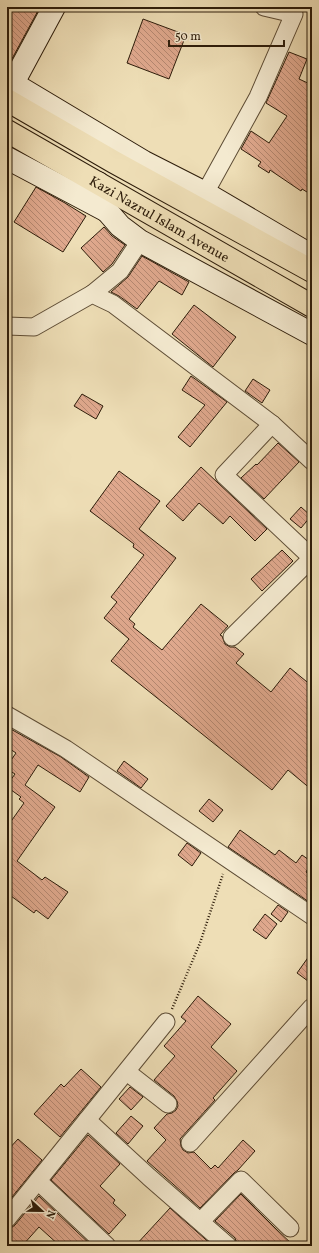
<svg xmlns="http://www.w3.org/2000/svg" width="319" height="1253" viewBox="0 0 319 1253" font-family="Vollkorn,serif">
	<defs>
		<pattern id="building-back-hatch" width="6" height="6" patternUnits="userSpaceOnUse"><rect width="6" height="6" fill="#dfa88d"/><path d="M-1 5l2 2M0 0l6 6M5-1l2 2" fill="none" stroke="#b58871"/></pattern>
	</defs>
	<rect width="100%" height="100%" fill="#eedeb6"/>
	<filter id="stains"><feTurbulence type="fractalNoise" baseFrequency=".005" numOctaves="4"/><feColorMatrix values="0 0 0 0 .2 0 0 0 0 .09 0 0 0 0 .02 0 0 0 .5 -.17"/></filter>
	<radialGradient id="worn" r=".72"><stop offset=".6" stop-color="#630" stop-opacity="0"/><stop offset="1" stop-color="#630" stop-opacity=".3"/></radialGradient>
	<!-- building -->
	<g fill="url(#building-back-hatch)" stroke="#2d1c0a">
		<path d="M7 7H40L7 68Z"/>
		<path d="M143 19 186 35 169 79 127 63Z"/>
		<path d="M289 52 307 59 299 79 312 85V195L302 189 301 191 270 170 269 173 258 166 261 162 241 149 251 131 269 143 287 116 266 103Z"/>
		<path d="M36 187 65 203 86 216 63 252 14 222Z"/>
		<path d="M104 227 112 236 125 245 112 264 103 272 81 248Z"/>
		<path d="M142 256 189 282 182 295 159 281 137 309 119 296 111 292 128 277Z"/>
		<path d="M194 305 236 337 213 367 172 334Z"/>
		<path d="M191 376 227 402 190 447 178 437 205 405 182 390Z"/>
		<path d="M253 379 270 390 262 403 245 391Z"/>
		<path d="M82 394 103 406 96 419 74 406Z"/>
		<path d="M278 443 299 462 264 499 241 478 256 464 257 465Z"/>
		<path d="M201 467 267 529 255 541 230 516 223 524 199 503 183 521 166 506Z"/>
		<path d="M119 471 160 501 139 529 176 558 129 619 135 624 133 627 162 650 201 604 228 626 220 635 222 636 225 644 230 647H235L244 654 236 663 271 692 290 668 312 686V790L288 770 272 790 111 661 129 639 104 618 117 602 111 597 144 555 133 547 134 544 90 511Z"/>
		<path d="M301 507 311 516 301 528 290 519Z"/>
		<path d="M282 550 293 561 262 591 251 579Z"/>
		<path d="M7 727 61 757 89 777 80 792 38 765 25 785 55 807 17 861 42 880 45 877 68 892 48 919 36 910 34 913 7 893V827L24 803 19 799 21 797 7 787V785L15 774 7 769V766L16 753 7 747Z"/>
		<path d="M124 761 148 779 141 788 117 771Z"/>
		<path d="M209 799 223 810 213 822 199 811Z"/>
		<path d="M240 830 275 855 279 850 296 863 302 855 312 862 306 872 312 877V897L309 902 228 847Z"/>
		<path d="M187 843 201 853 192 866 178 855Z"/>
		<path d="M278 905 288 912 281 922 271 914Z"/>
		<path d="M265 914 277 924 266 939 253 930Z"/>
		<path d="M312 952V984L297 973Z"/>
		<path d="M198 996 231 1024 211 1047 237 1071 213 1098 215 1100 180 1139 181 1146 183 1150 188 1153 194 1152 211 1169 215 1165 218 1168 243 1140 255 1151 238 1170 234 1173 200 1208 147 1161 166 1140 154 1128 167 1114 172 1113 176 1110 178 1106 177 1101 174 1096 154 1080 175 1056 164 1046 186 1021 181 1017Z"/>
		<path d="M81 1069 101 1087 60 1137 34 1114 61 1084 64 1087Z"/>
		<path d="M130 1087 143 1097 131 1110 119 1099Z"/>
		<path d="M131 1116 143 1126 128 1144 116 1133Z"/>
		<path d="M88 1135 120 1164 100 1186 115 1200 113 1203 126 1215 109 1234 51 1180Z"/>
		<path d="M18 1139 42 1160 12 1197 7 1193V1151Z"/>
		<path d="M241 1194 275 1228 294 1246H238L235 1238 215 1221Z"/>
		<path d="M39 1196 92 1246H60L39 1227 22 1246H7V1229L11 1228 15 1225Z"/>
		<path d="M170 1208 213 1246H135Z"/>
	</g>
	<g fill="none" stroke-linecap="round" stroke-linejoin="round">
		<!-- street casing -->
		<g stroke="#5d4c35" stroke-width="19">
			<g id="street">
				<path d="M205 193 258 97 294 14 264 7"/>
				<path d="M92 294 120 271 140 241"/>
				<path d="M7 326 34 327 92 294 113 304 272 424 312 461"/>
				<path d="M272 424 224 475 312 558"/>
				<path d="M232 637 312 558"/>
				<path d="M7 715 66 749 312 916"/>
				<path d="M127 1072 168 1104"/>
				<path d="M87 1120 149 1177 228 1246"/>
				<path d="M190 1143 312 1007"/>
				<path d="M38 1181 107 1246"/>
				<path d="M7 1219 166 1022"/>
				<path d="M201 1221 241 1180 290 1228"/>
			</g>
		</g>
		<!-- secondary casing -->
		<g stroke="#2d1c0a" stroke-width="24">
			<g id="secondary">
				<path d="M7 80 144 162 205 193 312 256"/>
				<path d="M13 83 54 7"/>
				<path d="M7 158 107 211"/>
				<path d="M98 183 107 211 120 226 140 241 312 334"/>
			</g>
		</g>
		<!-- primary casing -->
		<g stroke="#2d1c0a" stroke-width="24">
			<g id="primary">
				<path d="M7 100 114 162 312 271"/>
				<path id="s1" d="M7 131 312 306"/>
			</g>
		</g>
		<!-- path -->
		<path stroke="#2d1c0a" stroke-width="2.5" stroke-dasharray="1 2" stroke-linecap="butt" d="M172 1009 200 943 223 874"/>
		<!-- street -->
		<use href="#street" stroke="#f4ead0" stroke-width="17"/>
		<!-- secondary -->
		<use href="#secondary" stroke="#f4ead0" stroke-width="22"/>
		<!-- primary -->
		<use href="#primary" stroke="#eedeb6" stroke-width="22"/>
	</g>
	<g text-anchor="middle" stroke-width="4" stroke-linejoin="round" paint-order="stroke">
		<!-- street labels -->
		<g font-size="14" fill="#2d1c0a" stroke="#f4ead0">
			<text dy="5" stroke="none"><textPath href="#s1" startOffset="176">Kazi Nazrul Islam Avenue</textPath></text>
		</g>
	</g>
	<!-- margin -->
	<rect width="319" height="1253" fill="none" stroke="#eedeb6" stroke-width="24"/>
	<rect x="8" y="8" width="303" height="1237" fill="none" stroke="#2d1c0a" stroke-width="2"/>
	<rect x="12" y="12" width="295" height="1229" fill="none" stroke="#2d1c0a"/>
	<!-- north arrow -->
	<g transform="translate(42 1211) rotate(112)" stroke="#f4ead0" stroke-width="3" paint-order="stroke">
	<path d="M0-3L7 15L0 10L-7 15Z" fill="#2d1c0a"/>
	<text y="-6" font-size="11" font-weight="bold" text-anchor="middle" fill="#2d1c0a">N</text>
	</g>
	<!-- scale -->
	<path d="M169 40v6h115v-6" fill="none" stroke="#2d1c0a" stroke-width="2"/>
	<text x="175" y="40" font-size="12" fill="#2d1c0a" stroke="#f4ead0" stroke-width="3" paint-order="stroke">50 m</text>
	<rect width="100%" height="100%" filter="url(#stains)"/>
	<rect width="100%" height="100%" fill="url(#worn)"/>
</svg>
